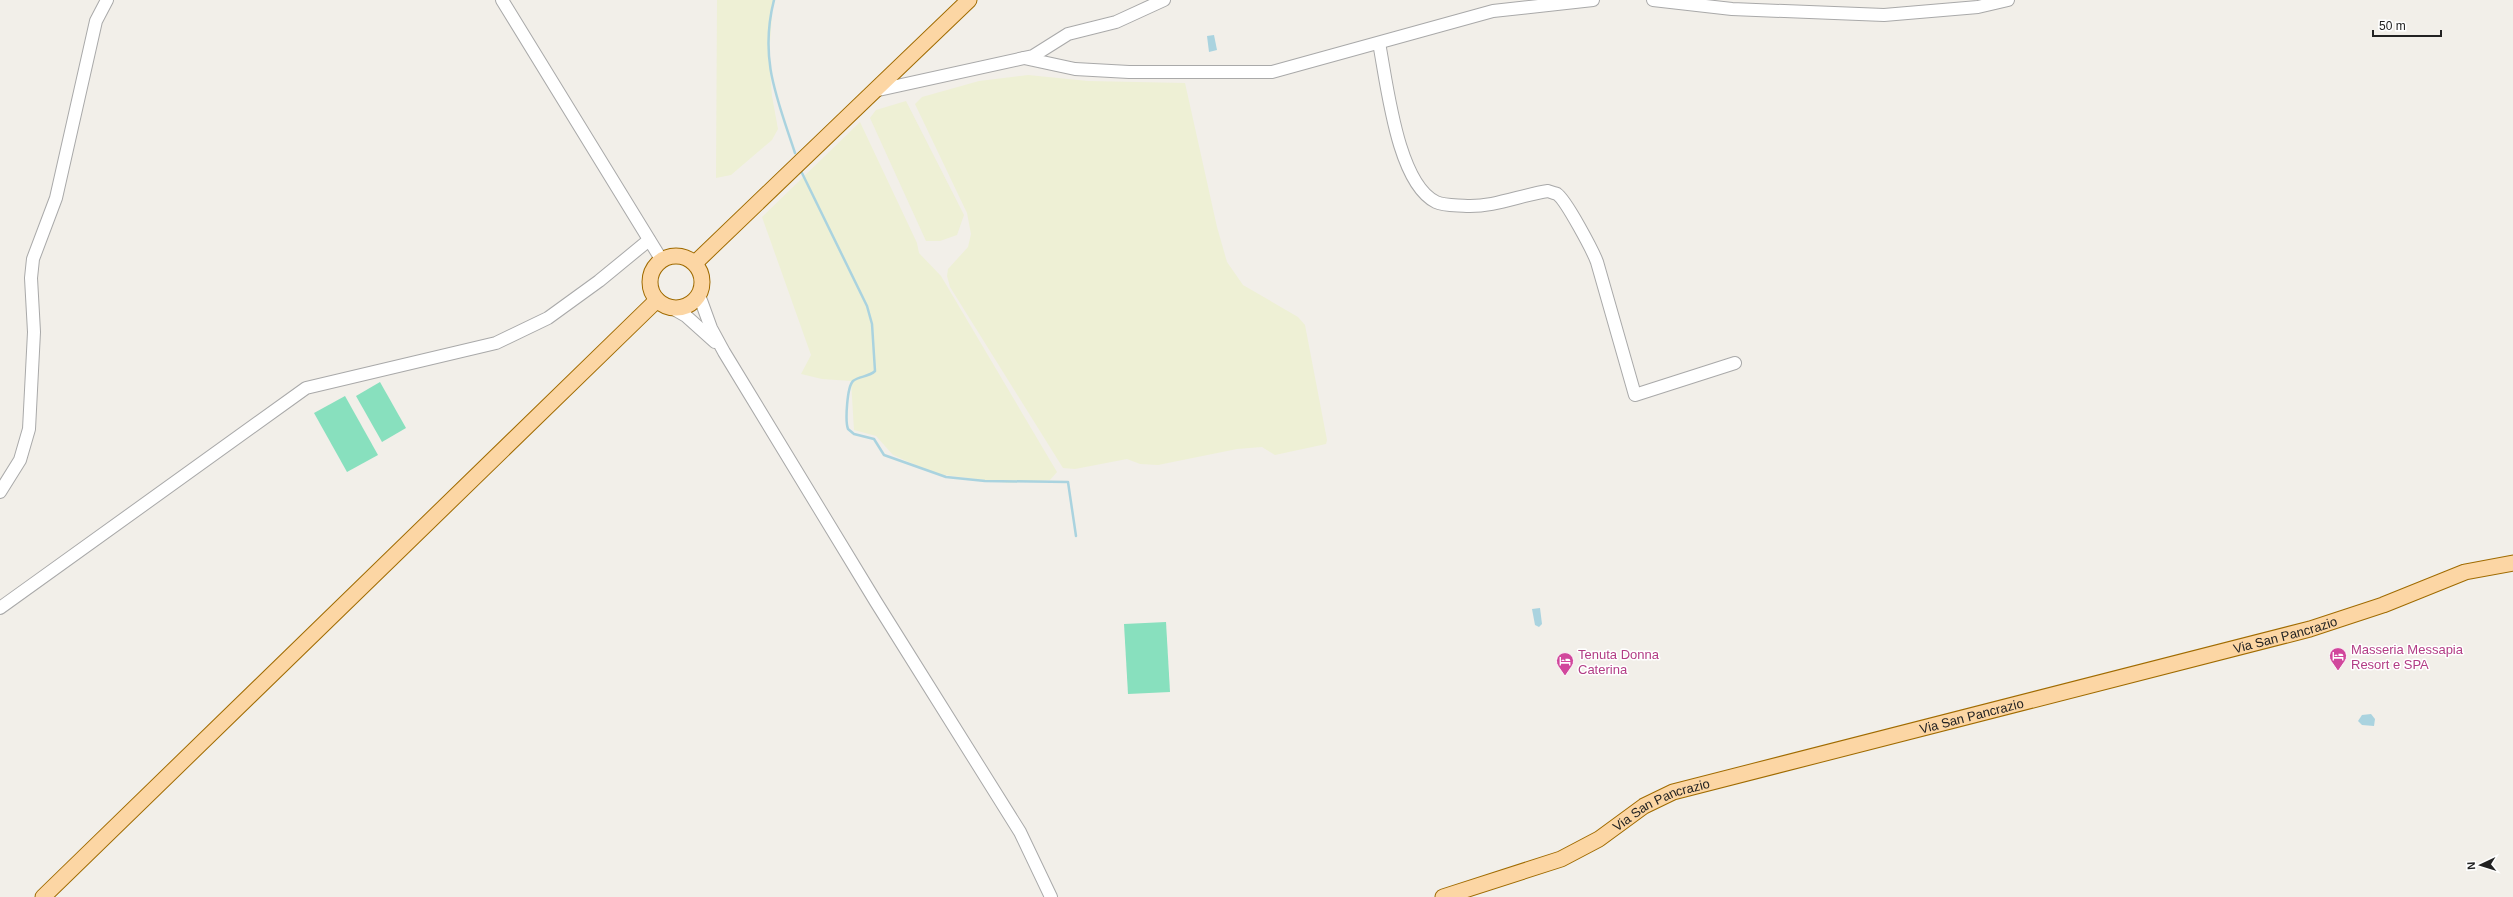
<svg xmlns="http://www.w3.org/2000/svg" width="2513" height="897" viewBox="0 0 2513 897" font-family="Arial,sans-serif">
	<rect width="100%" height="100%" fill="#f2efe9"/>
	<!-- farmland -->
	<g fill="#eef0d5">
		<path d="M717 0H773L769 57 772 96 778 129 772 140 731 175 716 178Z"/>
		<path d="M1028 75 1088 81 1185 83 1217 227 1227 262 1243 285 1298 317 1305 325 1327 440 1326 444 1275 455 1262 447 1237 449 1158 465 1140 464 1127 459 1075 469 1063 468 950 287 947 276 948 269 968 247 971 234 967 213 915 104 922 97 979 81Z"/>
		<path d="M906 101 964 215 957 235 940 241H926L870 118 876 110Z"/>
		<path d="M860 122 917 243 919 253 941 276 1057 472 1050 480 1009 483 936 474 893 455 876 436 854 430 851 381 822 379 801 374 811 355 762 217Z"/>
	</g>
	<!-- pitch -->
	<g fill="#88e0be">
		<path d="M380 382 406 428 382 442 356 396Z"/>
		<path d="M345 396 378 455 347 472 314 413Z"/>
		<path d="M1166 622 1170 692 1128 694 1124 624Z"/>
	</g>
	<!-- water -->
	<g fill="#aad3df">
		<path d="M1214 35 1217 50 1209 52 1207 36Z"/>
		<path d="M1540 608 1542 624 1539 627 1535 625 1532 609Z"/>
		<path d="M2371 714 2375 719 2374 726 2362 725 2358 721 2362 715Z"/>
	</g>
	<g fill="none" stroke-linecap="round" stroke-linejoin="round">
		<!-- stream -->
		<g stroke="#aad3df" stroke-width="2.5">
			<path d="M774 0C759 59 777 98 795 153"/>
			<path d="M801 171 867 306 872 324 875 371C869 377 859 376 853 381 847 387 845 421 848 429L854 434 874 439 884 455 946 477 985 481 1068 482 1076 536"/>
		</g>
		<!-- minor casing -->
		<g stroke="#a9a9a9" stroke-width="14">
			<g id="minor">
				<path d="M502 0 661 259"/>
				<path d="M1653 0 1732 9 1884 15 1978 7 2008 0"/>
				<path d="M1379 43C1387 83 1397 183 1436 202 1444 206 1458 205 1467 206 1494 207 1521 195 1548 191 1550 192 1554 193 1557 194 1566 200 1593 251 1597 262L1635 395 1735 363"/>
				<path d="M1024 58 1075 69 1129 72H1272L1493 11 1593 0"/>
				<path d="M874 91 1033 56 1068 34 1116 22 1164 0"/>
				<path d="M699 295 711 328 724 352 876 602 1020 832 1051 897"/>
				<path d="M672 308 686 316 715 342"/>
				<path d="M0 492 20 460 29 429 34 332 31 278 33 259 56 198 96 21 107 0"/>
				<path d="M0 608 306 388 496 343 548 318 599 281 649 240"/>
			</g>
		</g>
		<!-- major casing -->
		<g stroke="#a06b00" stroke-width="17">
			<g id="major">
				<circle cx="676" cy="282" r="26"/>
				<path d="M695 263 969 0"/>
				<path d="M43 897 657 300"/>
				<path id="s1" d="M1443 897 1561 859 1599 839 1644 806 1673 792 2310 629 2383 605 2465 572 2513 563"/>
			</g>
		</g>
		<!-- minor -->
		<use href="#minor" stroke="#fff" stroke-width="12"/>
		<!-- major -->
		<use href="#major" stroke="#fcd6a4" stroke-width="15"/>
	</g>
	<!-- icons -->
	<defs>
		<g id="hotel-pin" transform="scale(0.9)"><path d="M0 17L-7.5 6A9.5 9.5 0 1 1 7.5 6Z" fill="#d1479c" stroke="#fff"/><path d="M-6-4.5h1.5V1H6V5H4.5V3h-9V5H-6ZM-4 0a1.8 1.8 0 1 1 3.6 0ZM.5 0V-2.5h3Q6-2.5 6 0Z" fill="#fff"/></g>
	</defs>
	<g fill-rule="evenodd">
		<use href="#hotel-pin" x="2338" y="656"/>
		<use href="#hotel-pin" x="1565" y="661"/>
	</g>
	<g text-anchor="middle" stroke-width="3" stroke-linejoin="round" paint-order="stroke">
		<!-- street labels -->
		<g font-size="13" fill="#222" stroke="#fff">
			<text dy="5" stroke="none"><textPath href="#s1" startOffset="887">Via San Pancrazio</textPath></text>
			<text dy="5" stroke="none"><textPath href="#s1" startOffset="563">Via San Pancrazio</textPath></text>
			<text dy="5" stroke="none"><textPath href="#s1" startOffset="239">Via San Pancrazio</textPath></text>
		</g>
		<!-- hotel labels -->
		<g font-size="13" fill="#b23c85" stroke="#fff" text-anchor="start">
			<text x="2351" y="654">Masseria Messapia<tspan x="2351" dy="15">Resort e SPA</tspan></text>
			<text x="1578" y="659">Tenuta Donna<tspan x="1578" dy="15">Caterina</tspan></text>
		</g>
	</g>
	<!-- north arrow -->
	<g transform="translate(2481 865) rotate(266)" stroke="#ffffff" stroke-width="3" paint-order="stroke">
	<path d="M0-3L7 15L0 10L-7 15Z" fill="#222222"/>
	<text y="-6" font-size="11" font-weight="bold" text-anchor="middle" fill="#222222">N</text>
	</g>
	<!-- scale -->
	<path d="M2373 30v6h68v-6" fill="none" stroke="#222222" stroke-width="2"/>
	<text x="2379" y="30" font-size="12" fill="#222222" stroke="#ffffff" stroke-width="3" paint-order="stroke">50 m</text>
</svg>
